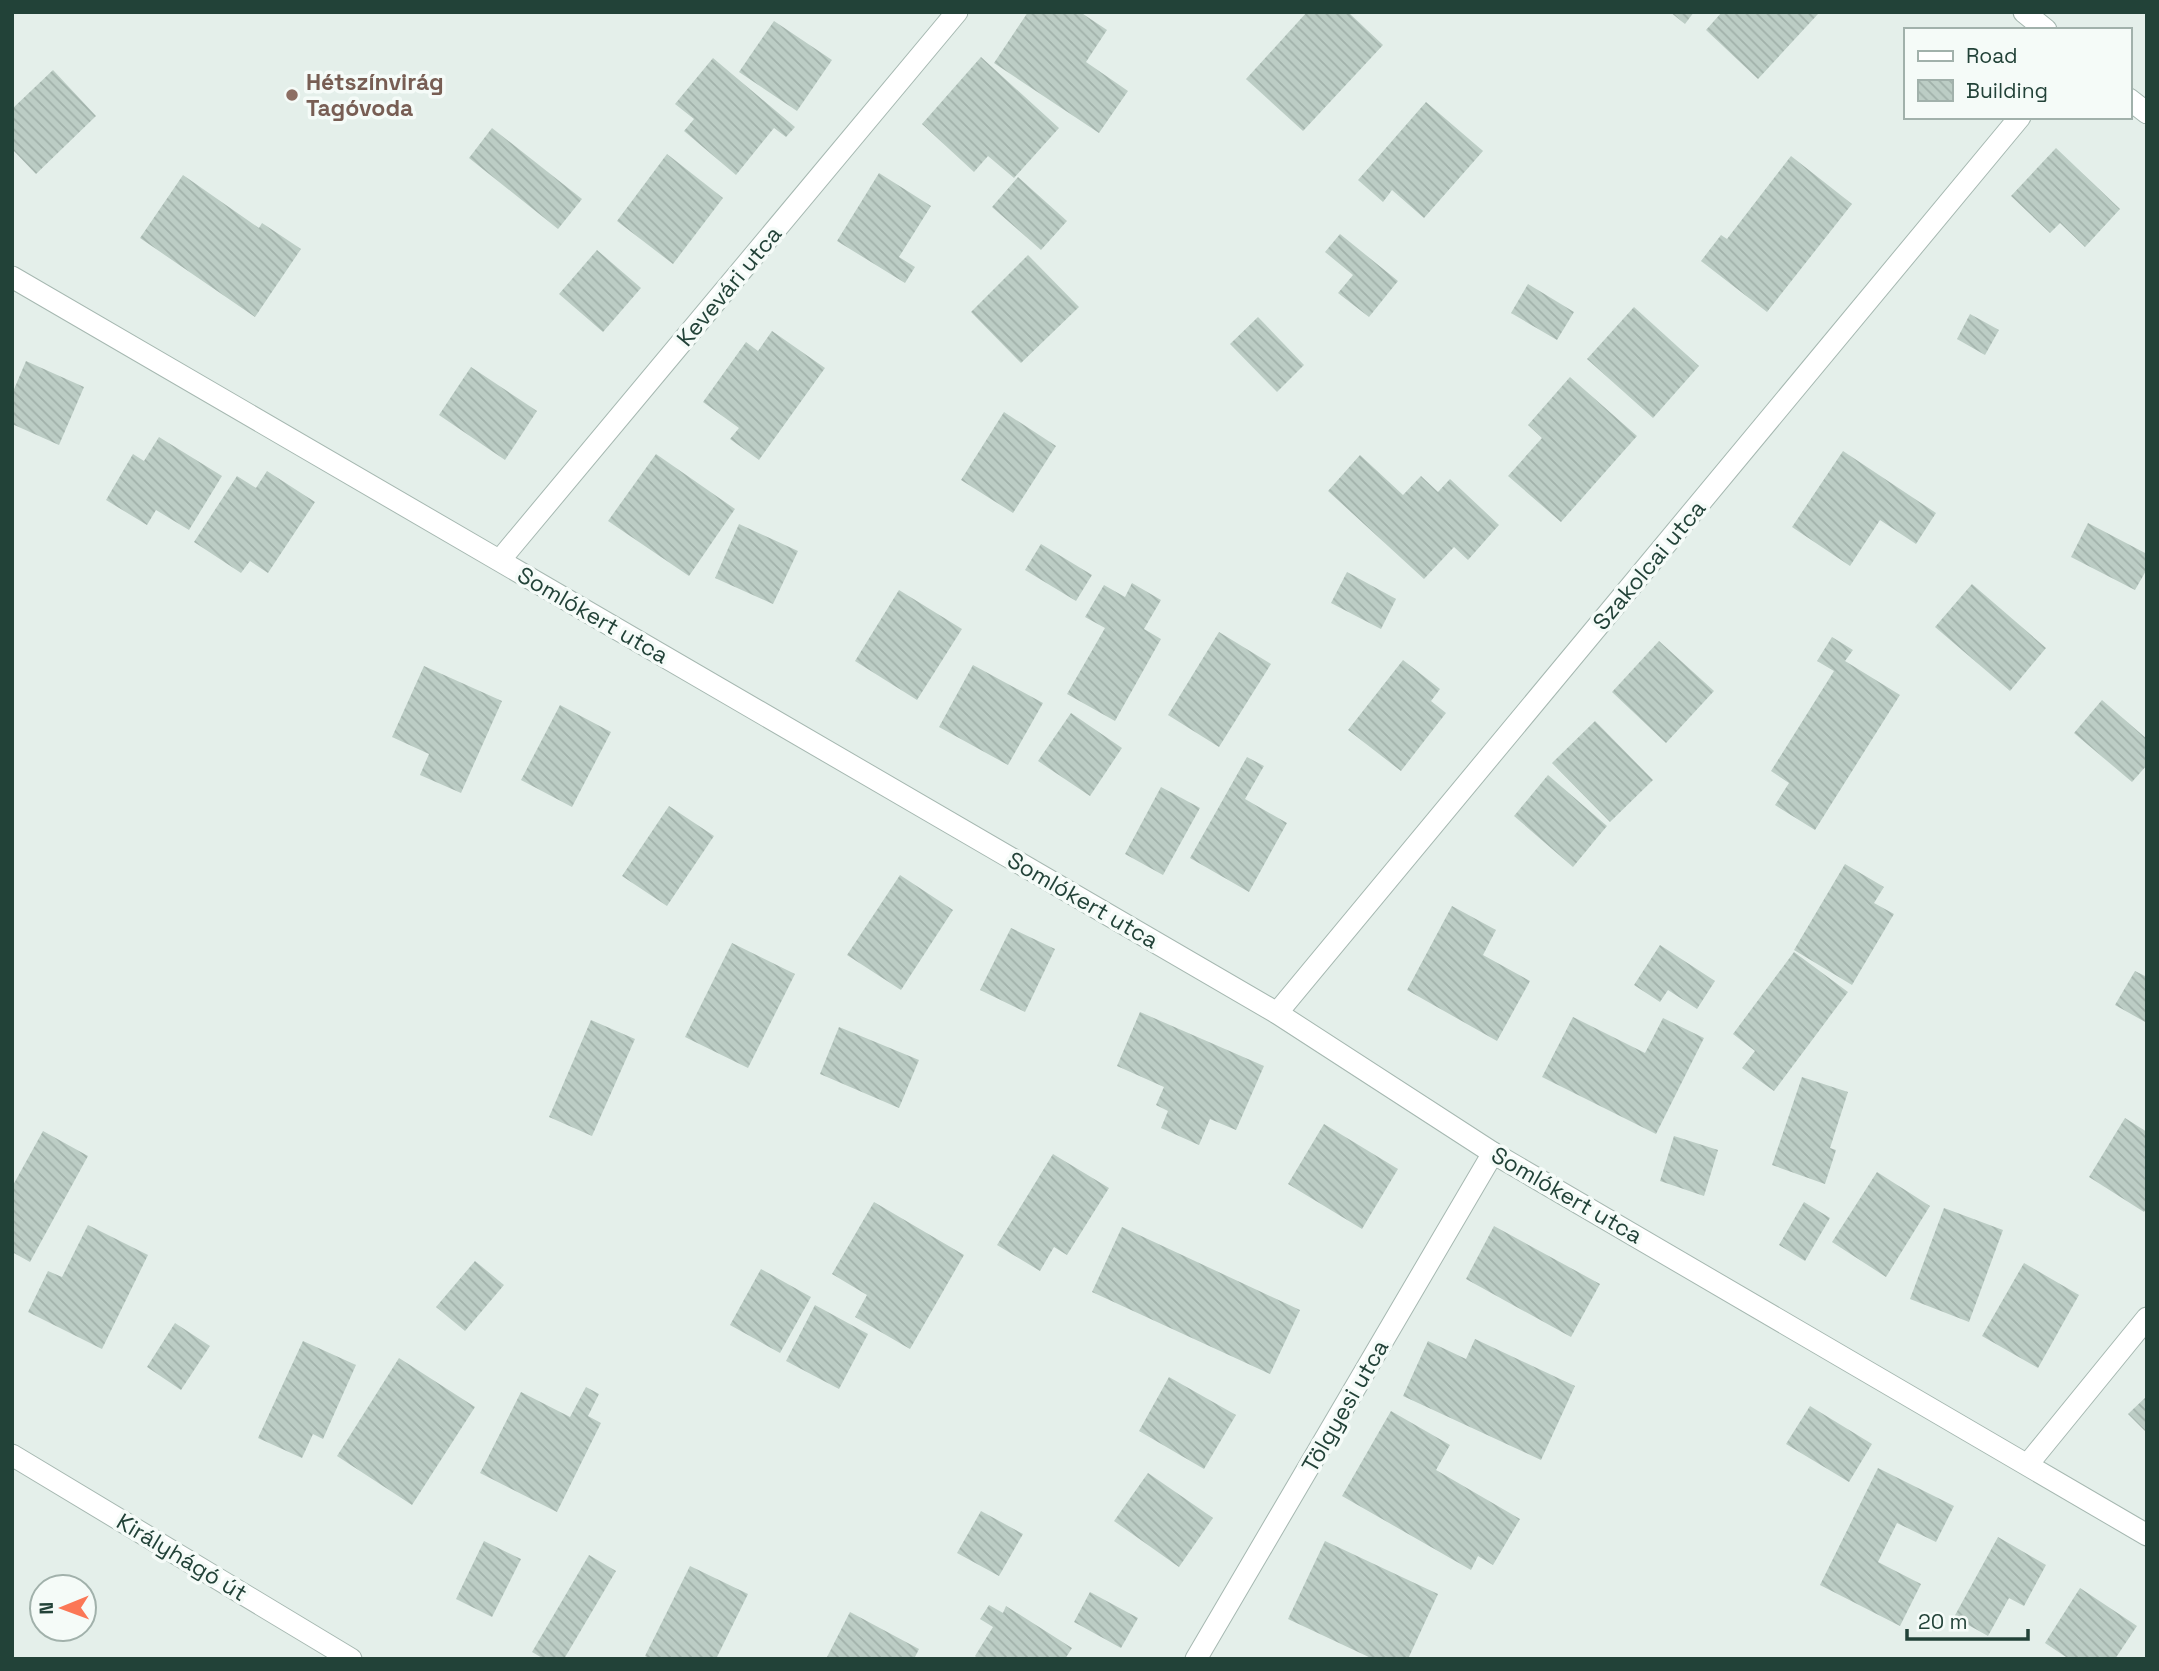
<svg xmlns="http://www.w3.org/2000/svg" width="2159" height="1671" viewBox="0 0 2159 1671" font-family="'Space Grotesk',sans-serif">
	<defs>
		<pattern id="building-back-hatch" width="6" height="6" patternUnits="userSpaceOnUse" patternTransform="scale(1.75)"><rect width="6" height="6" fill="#bccdc5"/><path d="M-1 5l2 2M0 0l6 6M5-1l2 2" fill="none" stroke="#a1b1aa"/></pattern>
	</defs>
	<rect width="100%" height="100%" fill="#e4efea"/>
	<!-- building -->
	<g fill="url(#building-back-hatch)">
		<path d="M1028 12H1080L1107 30 1086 62 1128 91 1099 133 994 63Z"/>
		<path d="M1307 12H1348L1383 45 1303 131 1246 79Z"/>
		<path d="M1670 12H1694L1685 24Z"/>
		<path d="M1722 12H1816L1818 14 1758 79 1706 30Z"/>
		<path d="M774 21 832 60 797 111 739 72Z"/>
		<path d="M981 57 1059 128 1014 178 988 156 974 172 922 124Z"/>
		<path d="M713 58 795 127 786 137 774 128 736 175 684 131 694 119 675 104Z"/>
		<path d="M53 70 96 116 36 174 12 149V109Z"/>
		<path d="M1426 102 1483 151 1424 218 1392 190 1383 202 1358 180Z"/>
		<path d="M492 128 582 199 558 229 469 158Z"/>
		<path d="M2056 148 2120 209 2085 247 2060 223 2050 233 2011 196Z"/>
		<path d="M667 154 723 198 673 264 617 221Z"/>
		<path d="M1791 156 1852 204 1767 312 1701 261 1721 235 1727 239Z"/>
		<path d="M879 173 931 206 899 257 915 267 905 283 837 241Z"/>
		<path d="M183 175 259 228 262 223 301 249 255 317 140 238Z"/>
		<path d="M1018 177 1067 221 1041 250 992 207Z"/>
		<path d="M1340 234 1398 281 1369 317 1338 293 1353 275 1325 252Z"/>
		<path d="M597 250 641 288 603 332 559 294Z"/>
		<path d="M1028 255 1079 307 1021 363 971 312Z"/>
		<path d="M1528 284 1574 312 1557 340 1511 313Z"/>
		<path d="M1634 307 1699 366 1653 418 1587 359Z"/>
		<path d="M1970 314 1999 330 1985 355 1957 339Z"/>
		<path d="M1258 317 1304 365 1277 392 1230 344Z"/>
		<path d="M772 331 825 368 759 460 730 439 739 428 703 402 746 342 758 351Z"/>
		<path d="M26 361 84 387 59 445 12 424V394Z"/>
		<path d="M471 367 537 411 505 460 439 415Z"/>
		<path d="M1570 377 1637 436 1561 522 1508 476 1542 438 1528 425Z"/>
		<path d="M1004 412 1056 446 1013 513 961 480Z"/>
		<path d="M159 437 222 476 189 530 156 510 147 525 106 500 133 454 144 461Z"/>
		<path d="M1843 451 1936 513 1916 544 1880 520 1850 566 1792 527Z"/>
		<path d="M656 454 735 509 689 576 608 521Z"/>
		<path d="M1360 455 1403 495 1421 476 1438 492 1450 479 1499 525 1468 560 1454 547 1424 579 1328 491Z"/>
		<path d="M267 471 315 502 268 573 250 561 241 573 194 542 237 476 256 488Z"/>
		<path d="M2088 523 2147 554V569L2135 590 2071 557Z"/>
		<path d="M739 524 798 551 773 604 715 578Z"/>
		<path d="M1041 544 1092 575 1076 601 1025 570Z"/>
		<path d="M1347 572 1396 599 1381 629 1331 603Z"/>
		<path d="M1132 583 1161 600 1144 629 1161 639 1115 721 1067 694 1105 628 1085 617 1104 585 1125 597Z"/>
		<path d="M1972 584 2046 648 2010 691 1935 627Z"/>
		<path d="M899 590 962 629 917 700 855 661Z"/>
		<path d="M1219 632 1271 664 1219 747 1168 715Z"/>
		<path d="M1832 637 1853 650 1845 661 1900 695 1815 830 1775 805 1789 783 1771 771 1834 671 1817 661Z"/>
		<path d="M1659 641 1714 691 1666 743 1612 692Z"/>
		<path d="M1403 660 1440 689 1431 701 1446 713 1401 771 1348 730Z"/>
		<path d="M973 665 1043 703 1008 765 939 727Z"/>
		<path d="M424 666 502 701 461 793 420 775 429 754 392 737Z"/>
		<path d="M2102 700 2147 739V765L2132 782 2074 733Z"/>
		<path d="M560 705 611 732 572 807 521 780Z"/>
		<path d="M1071 713 1122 748 1090 796 1038 761Z"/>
		<path d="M1595 721 1653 780 1610 822 1552 763Z"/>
		<path d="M1247 757 1264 766 1245 799 1287 823 1249 892 1190 858Z"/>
		<path d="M1548 775 1607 826 1573 867 1514 816Z"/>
		<path d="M1161 787 1200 808 1163 875 1125 854Z"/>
		<path d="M669 806 714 836 667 906 622 876Z"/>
		<path d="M1845 864 1884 887 1874 903 1894 914 1852 985 1794 950Z"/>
		<path d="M900 875 953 910 901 990 847 955Z"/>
		<path d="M1452 906 1496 930 1483 955 1530 981 1497 1041 1407 990Z"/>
		<path d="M1011 928 1055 949 1025 1012 980 990Z"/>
		<path d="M732 943 795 974 748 1068 685 1037Z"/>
		<path d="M1660 945 1715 981 1697 1009 1668 990 1660 1002 1634 985Z"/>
		<path d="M1794 952 1848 992 1774 1091 1742 1068 1755 1051 1733 1034Z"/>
		<path d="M2135 971 2147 977V1023L2115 1005Z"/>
		<path d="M1140 1012 1264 1066 1236 1130 1210 1119 1199 1145 1161 1128 1168 1111 1156 1105 1164 1087 1117 1066Z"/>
		<path d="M1573 1017 1645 1053 1663 1018 1704 1038 1656 1134 1542 1077Z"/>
		<path d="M591 1020 635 1039 592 1136 549 1117Z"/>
		<path d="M839 1027 919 1060 899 1108 820 1074Z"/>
		<path d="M1802 1077 1848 1092 1830 1148 1836 1150 1825 1184 1772 1165Z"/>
		<path d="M2125 1118 2147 1132V1207L2144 1212 2089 1177Z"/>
		<path d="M1324 1124 1398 1169 1362 1229 1288 1184Z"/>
		<path d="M43 1131 88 1156 30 1262 12 1252V1187Z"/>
		<path d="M1674 1136 1718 1150 1704 1196 1660 1181Z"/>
		<path d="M1053 1154 1109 1188 1067 1255 1054 1247 1040 1271 997 1245Z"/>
		<path d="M1877 1172 1930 1206 1886 1277 1832 1242Z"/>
		<path d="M874 1202 964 1255 910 1349 855 1317 867 1295 832 1274Z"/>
		<path d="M1804 1202 1830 1218 1805 1261 1779 1245Z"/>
		<path d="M1944 1208 2003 1230 1969 1322 1910 1299Z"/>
		<path d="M88 1225 148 1255 102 1349 28 1312 48 1271 62 1277Z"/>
		<path d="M1494 1226 1600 1284 1571 1337 1466 1279Z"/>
		<path d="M1122 1227 1300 1310 1270 1374 1092 1292Z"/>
		<path d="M475 1261 504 1285 465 1331 436 1307Z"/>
		<path d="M2024 1263 2079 1295 2038 1368 1982 1336Z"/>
		<path d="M761 1269 811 1297 780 1353 730 1325Z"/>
		<path d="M815 1305 868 1334 839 1389 786 1361Z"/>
		<path d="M175 1323 210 1346 181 1390 147 1367Z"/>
		<path d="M1475 1339 1575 1386 1541 1460 1403 1396 1428 1341 1466 1359Z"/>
		<path d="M303 1341 356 1365 323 1439 313 1434 302 1458 258 1438Z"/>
		<path d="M399 1358 475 1407 412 1505 337 1456Z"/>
		<path d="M1169 1377 1236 1415 1204 1469 1139 1431Z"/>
		<path d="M586 1387 599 1394 588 1416 601 1423 557 1512 480 1473 521 1392 570 1417Z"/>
		<path d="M2147 1396V1433L2128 1414Z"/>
		<path d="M1810 1406 1872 1444 1849 1482 1786 1444Z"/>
		<path d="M1391 1411 1450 1445 1436 1470 1520 1519 1493 1565 1478 1556 1471 1570 1342 1496Z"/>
		<path d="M1878 1468 1954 1506 1936 1542 1897 1523 1878 1562 1921 1584 1900 1626 1820 1585Z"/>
		<path d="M1148 1473 1213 1518 1179 1567 1114 1521Z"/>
		<path d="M981 1511 1023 1534 999 1576 957 1553Z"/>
		<path d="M1998 1537 2046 1565 2024 1606 2009 1598 1988 1636 1954 1617Z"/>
		<path d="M484 1541 521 1559 492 1617 456 1599Z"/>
		<path d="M1325 1541 1438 1594 1408 1659H1373L1288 1619Z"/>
		<path d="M589 1555 616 1571 564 1659H544L532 1652Z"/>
		<path d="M690 1566 748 1594 716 1659H651L645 1656Z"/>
		<path d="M2080 1588 2137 1626 2115 1659H2069L2045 1643Z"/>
		<path d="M1090 1592 1138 1618 1121 1648 1074 1622Z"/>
		<path d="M989 1605 1003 1613 1006 1606 1072 1648 1065 1659H979L975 1656 993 1627 980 1619Z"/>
		<path d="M850 1612 919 1649 914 1659H826Z"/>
	</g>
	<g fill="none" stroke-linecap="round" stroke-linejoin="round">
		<!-- minor casing -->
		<g stroke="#a6b8b1" stroke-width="23">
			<g id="minor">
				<path d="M2024 12 2046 30"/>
				<path d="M2129 99 2147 113"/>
				<path d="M12 277 1277 1013 1493 1153 2147 1535"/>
				<path d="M500 560 957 12"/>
				<path d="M1277 1013 2020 117"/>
				<path d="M2028 1464 2147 1318"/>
				<path d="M1196 1659 1493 1153"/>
			</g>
		</g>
		<!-- tertiary casing -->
		<g stroke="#a6b8b1" stroke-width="23">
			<path id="tertiary" d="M12 1455 351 1659"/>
		</g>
		<!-- minor -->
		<use href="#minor" stroke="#fff" stroke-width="21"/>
		<!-- tertiary -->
		<use href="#tertiary" stroke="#fff" stroke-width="21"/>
	</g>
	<!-- markers -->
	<circle fill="#8d6e63" stroke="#f5fbf8" stroke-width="2.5" cx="292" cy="95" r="7"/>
	<g text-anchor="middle" stroke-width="7" stroke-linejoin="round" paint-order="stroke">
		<!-- education labels -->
		<g font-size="23" font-weight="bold" fill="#785e54" stroke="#f5fbf8" text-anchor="start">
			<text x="306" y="90">Hétszínvirág<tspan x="306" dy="26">Tagóvoda</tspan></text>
		</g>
		<!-- street labels -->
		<g font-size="23" fill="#224238" stroke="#f5fbf8">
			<text transform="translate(729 286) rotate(-50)" y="8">Kevevári utca</text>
			<text transform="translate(1649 565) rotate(-50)" y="8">Szakolcai utca</text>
			<text transform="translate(593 615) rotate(30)" y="8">Somlókert utca</text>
			<text transform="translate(1083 900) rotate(30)" y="8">Somlókert utca</text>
			<text transform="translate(1567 1195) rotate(30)" y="8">Somlókert utca</text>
			<text transform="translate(1345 1406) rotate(-60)" y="8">Tölgyesi utca</text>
			<text transform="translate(182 1557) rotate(31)" y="8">Királyhágó út</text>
		</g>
	</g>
	<!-- border -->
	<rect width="2159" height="1671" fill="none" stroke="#224238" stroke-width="28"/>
	<!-- legend -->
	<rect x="1904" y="28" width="228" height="91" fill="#f5fbf8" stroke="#a1b1ab" stroke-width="2"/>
	<rect x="1918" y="51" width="35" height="10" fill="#ffffff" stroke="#a1b1ab" stroke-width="2"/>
	<text x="1966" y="63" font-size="21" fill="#224238">Road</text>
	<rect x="1918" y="80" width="35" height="21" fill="url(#building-back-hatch)" stroke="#a1b1ab" stroke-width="2"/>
	<text x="1966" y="98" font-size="21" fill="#224238">Building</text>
	<!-- north arrow -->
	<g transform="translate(63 1608) rotate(269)"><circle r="33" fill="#f5fbf8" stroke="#a1b1ab" stroke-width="2"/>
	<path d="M0-5L12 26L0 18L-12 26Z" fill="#fb7756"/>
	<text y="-10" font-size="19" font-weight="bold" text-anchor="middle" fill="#224238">N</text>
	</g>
	<!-- scale -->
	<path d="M1907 1629v10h121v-10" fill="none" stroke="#224238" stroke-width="3.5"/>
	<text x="1918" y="1629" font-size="21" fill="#224238" stroke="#f5fbf8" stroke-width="5" paint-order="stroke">20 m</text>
</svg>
